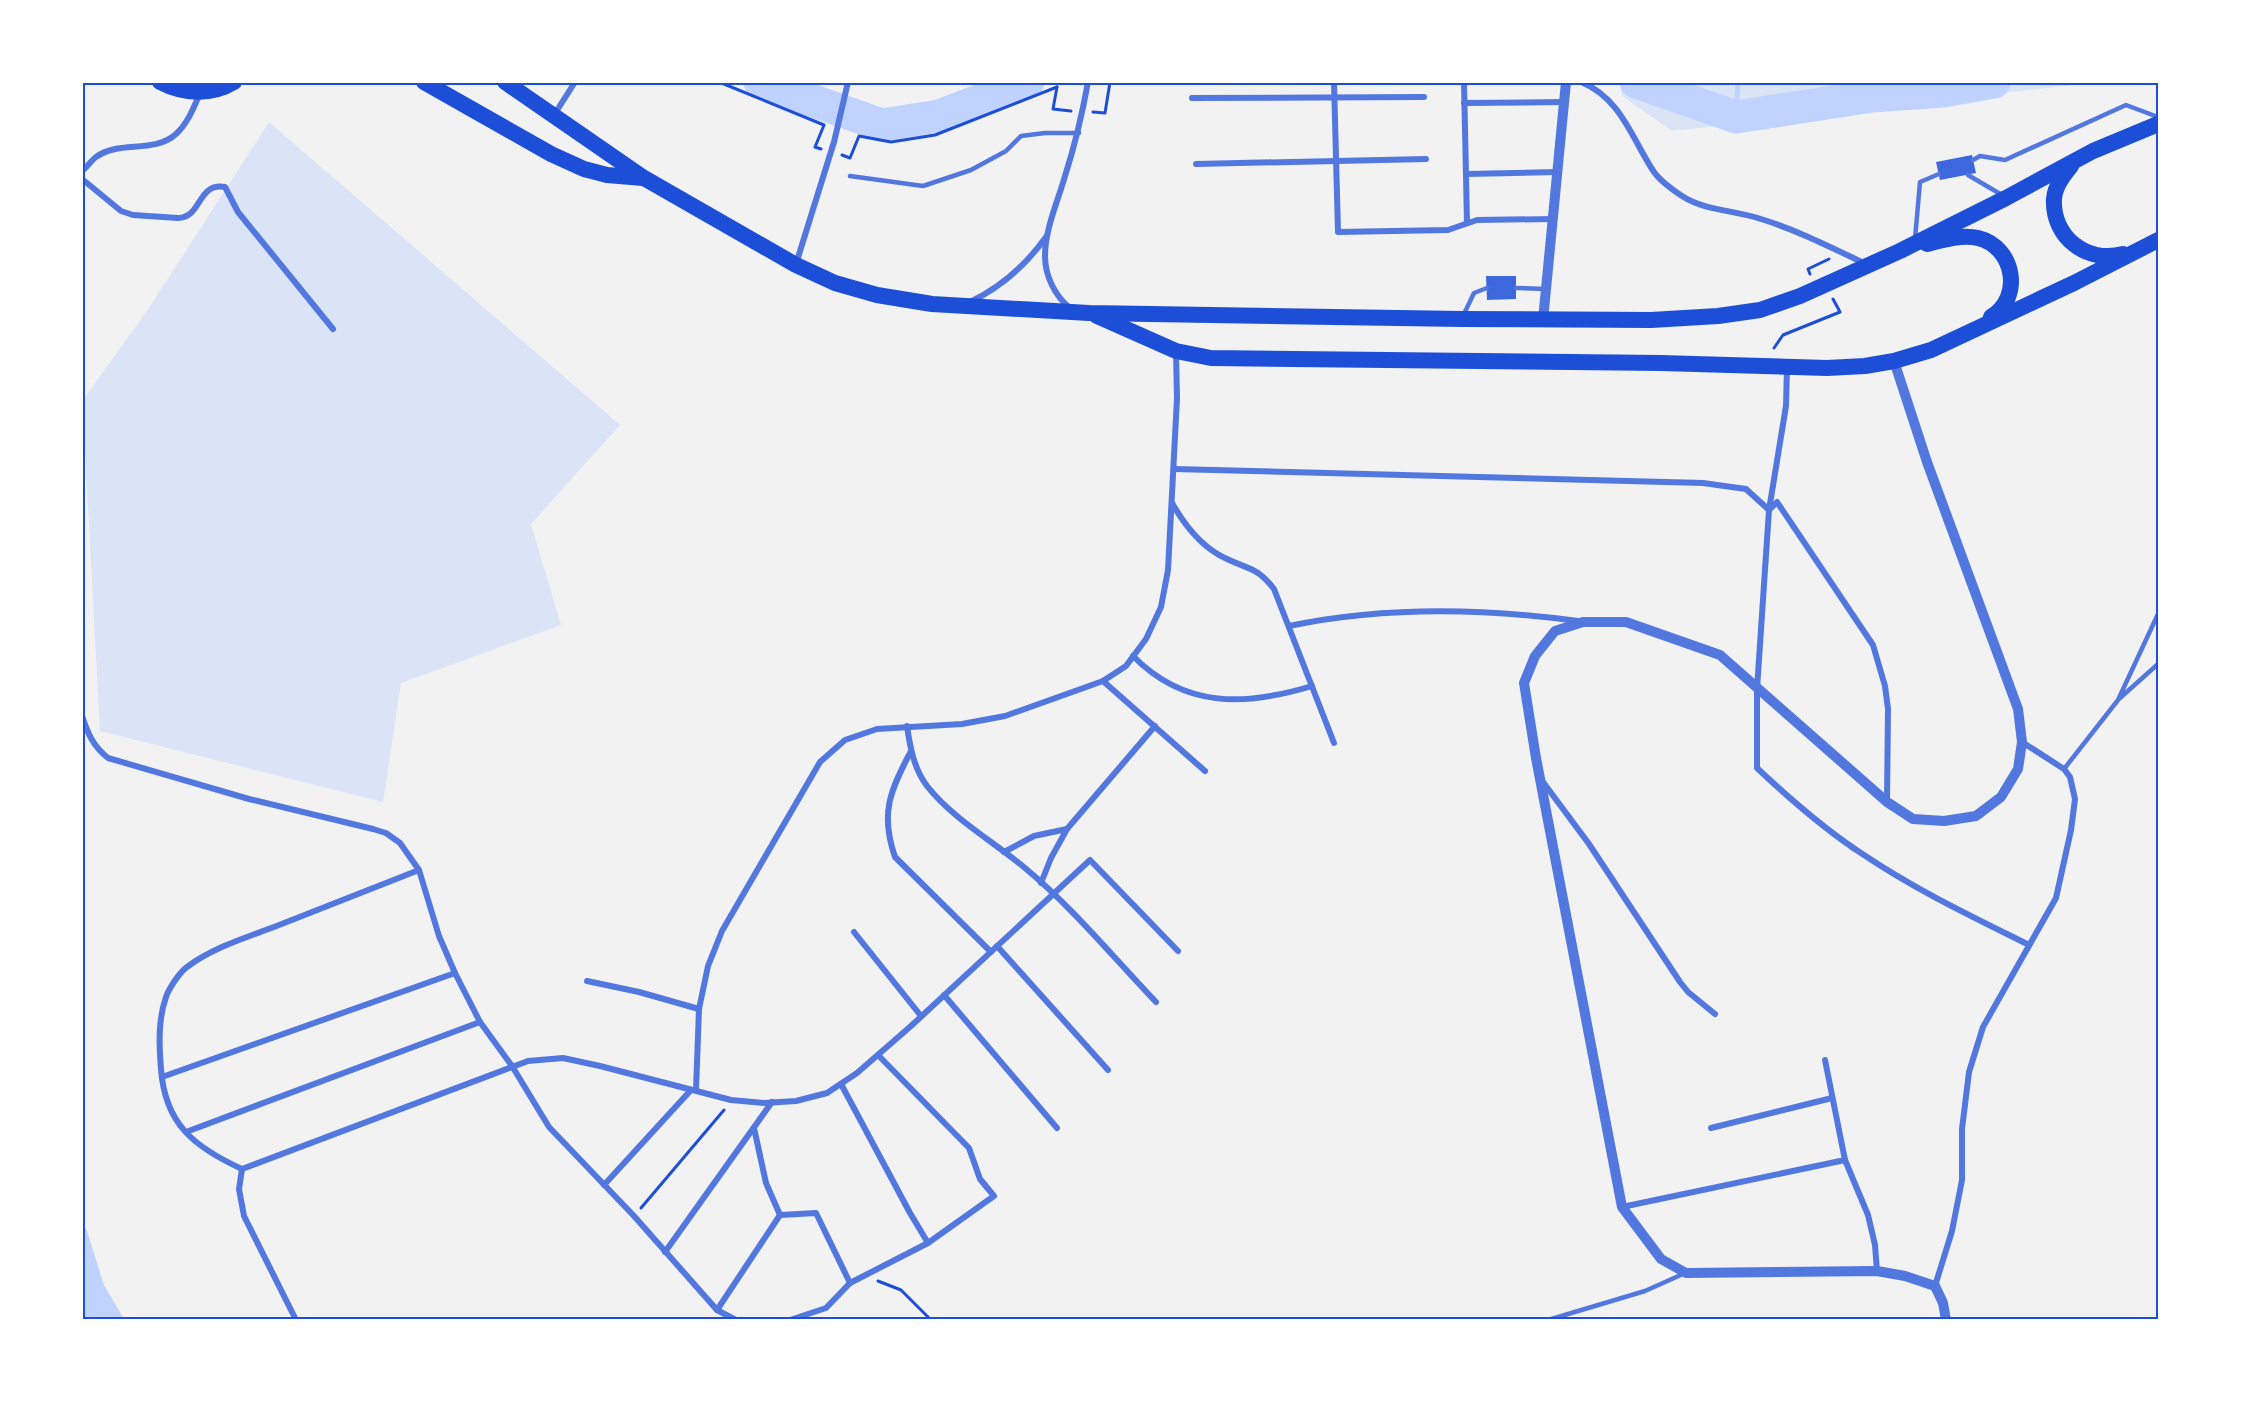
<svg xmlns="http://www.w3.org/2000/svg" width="2241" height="1402" viewBox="0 0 2241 1402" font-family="'Titillium Web',sans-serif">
	<rect width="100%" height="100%" fill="#f2f2f2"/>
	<!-- green -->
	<g fill="#dbe4f7">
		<path d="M1622 83V82L2090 83 1672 131 1622 96Z"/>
		<path d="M269 122 620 425 531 524 561 625 401 683 383 802 100 731 85 451 82 441V401L147 311Z"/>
	</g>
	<!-- water -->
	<path fill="#bfd3fe" d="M82 1228H86L104 1285 124 1319H83Z"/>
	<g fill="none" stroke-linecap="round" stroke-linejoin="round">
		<!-- stream -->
		<path stroke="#bfd3fe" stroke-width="5" d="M1736 117 1738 82"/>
		<!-- river -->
		<g stroke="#bfd3fe" stroke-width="33">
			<path d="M760 82 882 125 939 116 1028 82"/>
			<path d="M1636 82 1736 117 1872 96 1943 91 1994 82"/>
		</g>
	</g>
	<!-- building -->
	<g fill="#3d67dc">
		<path d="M1972 155 1976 173 1940 180 1936 162Z"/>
		<path d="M1486 276H1516V299L1487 300Z"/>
	</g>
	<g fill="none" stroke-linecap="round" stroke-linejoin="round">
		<!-- path -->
		<g stroke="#1d4ed8" stroke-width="3">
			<path d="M719 82 824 125 815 147 821 149"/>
			<path d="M1057 87 1053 109 1071 111"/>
			<path d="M1093 112 1105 113 1110 82"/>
			<path d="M842 155 850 158 859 136 891 142 935 135 1057 87"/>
			<path d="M1810 274 1808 269 1829 259"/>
			<path d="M1774 348 1783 335 1840 312 1833 299"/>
			<path d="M641 1208 724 1110"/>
			<path d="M878 1281 901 1290 931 1320"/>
		</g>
		<!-- service -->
		<g stroke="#5277de" stroke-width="4.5">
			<path d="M1973 160 1980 156 2005 160 2126 105 2158 117"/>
			<path d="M1968 175 2002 195"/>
			<path d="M850 176 923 186 971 170 1006 151 1021 136 1045 133H1079"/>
			<path d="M1915 239 1920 182 1939 174"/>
			<path d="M1516 288 1546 289"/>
			<path d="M1463 316 1474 293 1487 288"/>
			<path d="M2120 698 2158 664"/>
			<path d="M2064 769 2118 700 2158 614"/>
			<path d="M1548 1320 1645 1291 1683 1274"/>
		</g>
		<!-- minor -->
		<g stroke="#5277de" stroke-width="6">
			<path d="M1334 82 1338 232 1448 230 1477 220 1553 219"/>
			<path d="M1464 82 1467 223"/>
			<path d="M1581 82C1621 98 1632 139 1654 172 1661 182 1673 190 1682 196 1705 211 1735 210 1761 219 1797 230 1832 248 1866 264"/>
			<path d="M1192 98 1424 97"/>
			<path d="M1464 103 1564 102"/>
			<path d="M554 115 575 82"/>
			<path d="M1196 164 1426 159"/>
			<path d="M82 171C87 167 91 161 96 157 119 140 154 154 176 134 188 123 194 107 200 93"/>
			<path d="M1466 174 1557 172"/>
			<path d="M82 179 121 211 133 215 178 218C202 218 197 182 225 187L238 212 333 329"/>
			<path d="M796 264 834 142 848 82"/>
			<path d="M970 302C1001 287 1026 265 1046 237"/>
			<path d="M1070 308C1055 296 1045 276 1045 256 1045 229 1058 201 1065 176 1075 145 1082 115 1088 82"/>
			<path d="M1787 367 1786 406 1769 510 1757 689V768C1791 800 1825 830 1864 855 1916 890 1973 917 2029 945"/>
			<path d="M1174 469 1703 483 1746 489 1769 510 1777 502 1873 645 1885 686 1888 709 1887 801"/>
			<path d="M1172 503C1185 526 1202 548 1227 559 1250 570 1257 567 1274 589L1334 743"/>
			<path d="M1289 626C1385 606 1482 608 1578 621"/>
			<path d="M1133 656C1185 709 1246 706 1312 686"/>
			<path d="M1103 681 1205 771"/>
			<path d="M82 716C88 734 93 746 108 758L249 799 373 829 386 833 400 843 419 870 439 936 455 973 480 1022 512 1066 549 1127 634 1216 717 1310 736 1320"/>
			<path d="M907 726C910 747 914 769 927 786 953 819 993 841 1025 868 1073 908 1113 957 1156 1002"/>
			<path d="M910 753C890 791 880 814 895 857L991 952"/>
			<path d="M1543 782 1589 844 1680 982 1688 992 1715 1014"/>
			<path d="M1004 852 1034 836 1067 829"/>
			<path d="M1041 883 1051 858 1067 829 1155 726"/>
			<path d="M854 932 921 1016"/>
			<path d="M997 946 1108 1070"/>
			<path d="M587 981 639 992 699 1009"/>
			<path d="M944 995 1057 1128"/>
			<path d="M1825 1060 1845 1160 1868 1215 1875 1245 1877 1271"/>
			<path d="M162 1077 455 973"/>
			<path d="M841 1084 910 1213 928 1243"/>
			<path d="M696 1090 699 1009 708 966 722 931 820 762 845 740 877 729 962 724 1005 716 1103 681 1126 666 1146 639 1161 607 1168 570 1177 398 1176 352"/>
			<path d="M1711 1128 1832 1098"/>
			<path d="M186 1132 480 1022"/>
			<path d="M242 1169 528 1061 563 1058 600 1066 731 1100 764 1103 796 1101 827 1093 857 1073 911 1026 1090 860 1178 951"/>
			<path d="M242 1169C194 1147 165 1124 161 1069 159 1045 158 1020 166 997 169 988 180 972 187 967 212 948 245 938 274 927 322 908 371 889 419 870"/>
			<path d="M242 1169 239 1189 244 1216 296 1320"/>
			<path d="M604 1185 691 1090"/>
			<path d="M1622 1207 1845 1160"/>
			<path d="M780 1215 816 1213 850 1283"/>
			<path d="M665 1252 772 1102"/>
			<path d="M1935 1286 1952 1231 1962 1180V1129L1969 1072 1983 1027 2056 898 2071 830 2075 799 2070 777 2064 769 2022 742"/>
			<path d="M717 1310 780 1215 766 1183 754 1128"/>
			<path d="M790 1320 826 1308 850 1283 928 1243 994 1196 980 1179 969 1148 878 1055"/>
		</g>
		<!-- tertiary -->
		<g stroke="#5277de" stroke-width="10">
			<path d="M1543 320 1566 82"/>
			<path d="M1894 361 1927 462 2018 709 2022 742 2018 769 2001 797 1976 816 1944 821 1913 819 1887 802 1720 655 1626 622H1583L1555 631 1535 656 1524 683 1536 758 1622 1207 1661 1259 1686 1273 1877 1271 1905 1276 1935 1286 1943 1303 1946 1320"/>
		</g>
		<!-- trunk -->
		<g stroke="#1d4ed8" stroke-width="16">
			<path d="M160 82C183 94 211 96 234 82"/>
			<path d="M424 82 551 154 584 169 607 175 643 178"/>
			<path d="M505 82 644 178 796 265 835 283 877 295 932 304 1089 313 1462 319 1651 320 1718 316 1760 310 1800 296 1900 251 2006 198 2093 151 2158 124"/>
			<path d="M2071 166C2063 176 2055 186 2054 199 2052 237 2087 264 2123 254"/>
			<path d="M1927 244C1943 240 1962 234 1978 238 2015 247 2023 298 1991 317"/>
			<path d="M1097 316 1176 351 1211 358 1661 363 1827 368 1865 366 1894 361 1931 350 2074 283 2158 240"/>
		</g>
	</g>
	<!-- border -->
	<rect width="2241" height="1402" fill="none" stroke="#ffffff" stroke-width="168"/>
	<rect x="84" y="84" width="2073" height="1234" fill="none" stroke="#1d4ed8" stroke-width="2"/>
</svg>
